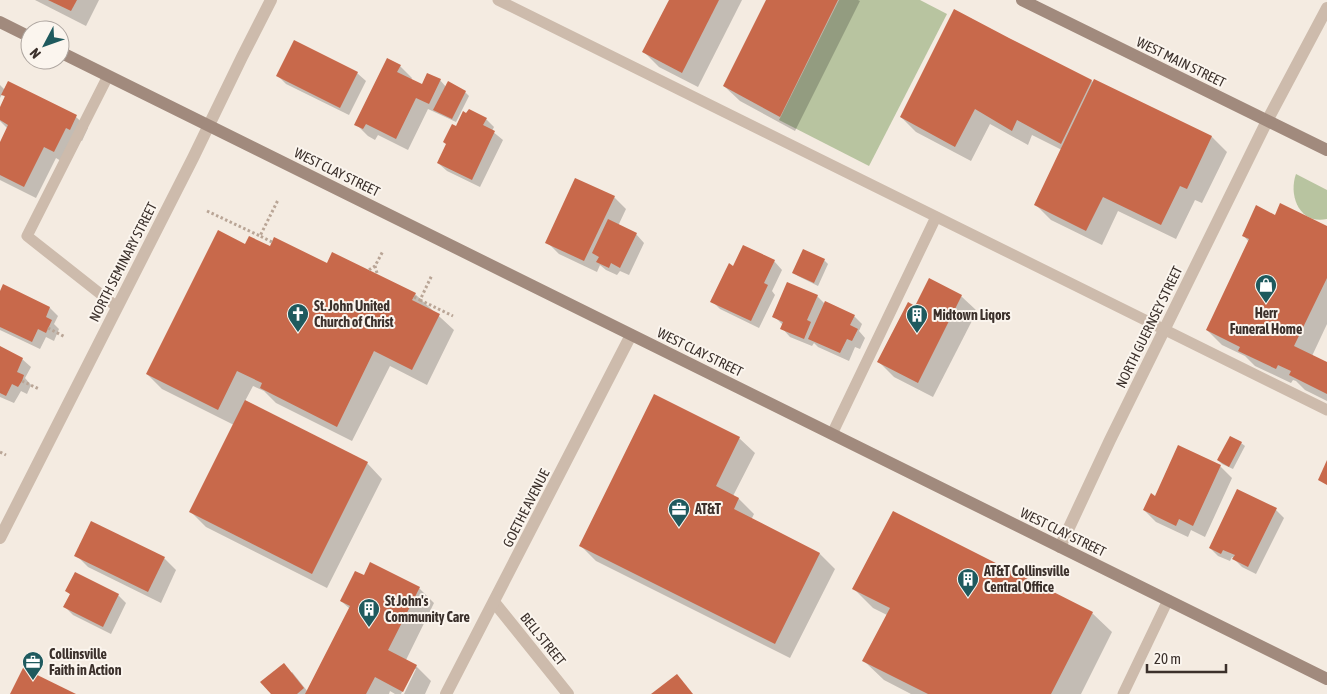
<svg xmlns="http://www.w3.org/2000/svg" width="1327" height="694" viewBox="0 0 1327 694" font-family="'Asap Condensed',sans-serif">
	<rect width="100%" height="100%" fill="#f4ebe1"/>
	<!-- green -->
	<g fill="#b8c4a0">
		<path d="M839 0H920L947 14 869 166 779 120Z"/>
		<path d="M1296 174 1327 190V219C1300 225 1288 196 1296 174Z"/>
	</g>
	<!-- shadow -->
	<g fill="#0003">
		<path d="M35 0H99L86 26Z"/>
		<path d="M671 0H742L698 87 659 67 644 52Z"/>
		<path d="M767 0H858L860 1 795 131 740 101 724 86Z"/>
		<path d="M295 42 357 73 366 81 349 115 286 84 278 76Z"/>
		<path d="M400 66 412 78 411 80 422 86 440 80 446 87 465 92 469 96 456 122 428 109 408 150 378 135 375 140 368 136 356 124Z"/>
		<path d="M1092 81 1094 83 1095 81 1212 137 1227 152 1202 203 1195 200 1176 239 1118 211 1102 245 1051 220 1036 205 1062 150 1032 135 1028 145 990 124 971 161 916 132 901 117Z"/>
		<path d="M0 85 5 90 76 117 88 128 82 141 78 139 66 164 56 158 36 198 0 180V144L8 129 0 121V110L6 98 2 94 0 98Z"/>
		<path d="M467 115 486 119 494 127 492 131 503 140 480 187 447 171 438 163 457 127Z"/>
		<path d="M614 197 626 209 618 226 636 234 644 243 629 275 620 271 617 275 606 270 600 265 597 272 559 254 547 242Z"/>
		<path d="M1275 216 1327 228V324L1312 356 1327 363V401L1305 390 1296 381 1293 380 1291 383 1255 366 1245 356 1222 345 1207 330 1249 242 1243 235Z"/>
		<path d="M246 245 270 248 327 265 415 294 454 330 427 385 390 366 352 441 276 403 264 391 253 386 245 401 367 463 382 479 327 588 206 527 191 512 234 425 162 389 147 374Z"/>
		<path d="M743 247 774 261 782 270 772 291 775 295 759 328 720 309 712 301 734 267Z"/>
		<path d="M804 251 824 260 828 264 818 286 798 276 794 273Z"/>
		<path d="M0 294 50 308 58 316 54 324 59 329 54 341 46 337 40 349 0 330Z"/>
		<path d="M817 296 825 304 854 316 862 324 859 331 865 338 860 349 855 347 849 361 818 347 814 343 812 346 790 337 782 328 783 325 774 316Z"/>
		<path d="M961 296 977 311 933 397 894 377 879 362 916 308Z"/>
		<path d="M0 348 22 359 31 367 25 378 31 385 27 394 21 391 14 403 0 397Z"/>
		<path d="M655 396 739 438 755 453 733 496 739 499 754 514 751 520 820 554 835 569 790 658 596 561 581 546Z"/>
		<path d="M1241 443 1245 446 1233 469 1222 464 1218 460Z"/>
		<path d="M1220 466 1232 478 1205 537 1191 530 1188 537 1156 522 1144 510 1156 497Z"/>
		<path d="M1238 491 1276 510 1284 518 1256 574 1242 567 1234 559V558L1232 557 1230 561 1218 556 1210 548Z"/>
		<path d="M76 555 164 558 176 570 161 603 88 567Z"/>
		<path d="M365 577 419 588 434 603 406 660 416 666 431 681 425 694H404L416 669H413L401 694H395L390 691 389 694H272L292 672 308 692 350 609 341 601Z"/>
		<path d="M853 588 1092 613 1112 632 1081 694H911L884 680 864 661 887 615 873 608Z"/>
		<path d="M67 591 118 595 126 603 111 634 73 615 65 607 71 595Z"/>
	</g>
	<!-- building -->
	<g fill="#c8694b">
		<path d="M48 0H77L71 11Z"/>
		<path d="M669 0H719L682 73 642 52Z"/>
		<path d="M766 0H838L780 117 723 86Z"/>
		<path d="M954 9 1009 38 1092 80 1061 144 1017 120 1012 131 975 109 955 147 900 117Z"/>
		<path d="M294 40 358 72 340 108 276 76Z"/>
		<path d="M387 58 401 65 397 72 422 84 427 73 441 79 429 104 416 98 396 139 366 124 363 129 354 125Z"/>
		<path d="M1094 79 1212 136 1187 189 1180 186 1161 225 1103 197 1086 231 1034 205Z"/>
		<path d="M8 81 77 115 70 130 66 128 54 152 44 147 24 187 0 175V142L8 125 0 120V107L5 96 1 95Z"/>
		<path d="M448 81 466 91 452 119 433 110Z"/>
		<path d="M469 109 487 118 483 125 495 131 472 180 437 163 446 144 443 142 452 124 456 126 463 111 466 113Z"/>
		<path d="M575 178 615 196 584 261 545 243Z"/>
		<path d="M1280 203 1327 226V278L1294 346 1327 362V394L1289 375 1291 371 1278 365 1276 369 1238 351 1240 347 1206 330 1249 239 1242 236 1256 205 1275 215Z"/>
		<path d="M608 219 637 233 620 268 611 263 609 268 596 262 599 257 592 253Z"/>
		<path d="M218 230 245 244 249 236 270 246 274 237 327 263 332 252 416 293 412 300 440 314 412 370 374 351 337 427 260 388 262 383 237 371 218 410 146 374Z"/>
		<path d="M743 245 775 260 764 283 768 285 751 321 710 302 729 263 733 266Z"/>
		<path d="M803 249 825 259 814 283 792 273Z"/>
		<path d="M929 278 962 295 918 383 877 362 908 302 915 306Z"/>
		<path d="M787 282 818 295 807 320 811 322 804 339 780 329 783 322 772 317Z"/>
		<path d="M3 284 50 307 46 317 52 320 46 333 38 329 32 342 0 327V291Z"/>
		<path d="M825 301 855 315 850 325 858 329 852 341 847 339 840 353 808 339Z"/>
		<path d="M0 346 23 358 17 372 24 375 22 381 18 387 12 384 6 396 0 393Z"/>
		<path d="M654 394 740 437 716 486 739 498 734 509 820 553 775 644 579 546Z"/>
		<path d="M245 400 368 462 312 574 189 512Z"/>
		<path d="M1230 436 1242 442 1229 467 1217 460Z"/>
		<path d="M1178 445 1221 465 1193 526 1179 519 1176 526 1143 510 1151 493 1155 496Z"/>
		<path d="M1327 460V485L1318 480Z"/>
		<path d="M1237 489 1277 508 1248 567 1232 559 1235 555 1223 550 1221 554 1209 548Z"/>
		<path d="M893 511 1093 612 1051 694H928L862 661 890 608 852 589Z"/>
		<path d="M91 521 165 557 148 592 74 556Z"/>
		<path d="M370 562 420 587 388 650 417 665 403 692 375 677 366 694H305L350 606 340 601 355 571 364 575Z"/>
		<path d="M75 572 119 594 103 627 63 607 70 594 65 591Z"/>
		<path d="M284 663 304 688 297 694H271L260 682Z"/>
		<path d="M23 668 76 694H10Z"/>
		<path d="M677 674 693 694H651Z"/>
	</g>
	<g fill="none" stroke-linecap="round" stroke-linejoin="round">
		<!-- path -->
		<g stroke="#b9a596" stroke-width="3" stroke-dasharray="2.5 2.5" stroke-linecap="butt">
			<path d="M207 211 260 236"/>
			<path d="M272 242 260 236 278 200"/>
			<path d="M369 270 375 266"/>
			<path d="M377 273 375 266 383 251"/>
			<path d="M414 297 420 300 432 275"/>
			<path d="M420 300 453 316"/>
			<path d="M48 328 65 337"/>
			<path d="M22 381 39 389"/>
			<path d="M0 452 6 455"/>
		</g>
		<!-- service -->
		<g stroke="#cdbbac" stroke-width="11">
			<path d="M498 0 1327 410"/>
			<path d="M108 76 27 236 117 307"/>
			<path d="M832 434 936 217"/>
			<path d="M1123 694 1168 600"/>
		</g>
		<!-- minor -->
		<g stroke="#cdbbac" stroke-width="12">
			<path d="M0 538 193 158 242 57 271 0"/>
			<path d="M1060 547 1110 440 1267 121 1327 8"/>
			<path d="M494 602 568 694"/>
			<path d="M446 694 631 335"/>
		</g>
		<!-- secondary -->
		<g stroke="#a18a7d" stroke-width="12">
			<path d="M1022 0 1327 150"/>
			<path d="M0 22 30 37"/>
			<path d="M60 52 1327 679"/>
		</g>
	</g>
	<!-- icons -->
	<defs>
		<g id="shop-pin" transform="scale(1.125)"><path d="M0 17L-7.5 6A9.5 9.5 0 1 1 7.5 6Z" fill="#1f5a5e" stroke="#fbf5ee"/><path d="M-5-2.5h2.3a2.7 3.5 0 0 1 5.4 0H5L5.5 6h-11ZM-1.5-2.5h3a1.5 2.3 0 0 0-3 0Z" fill="#fff"/></g>
		<g id="church-pin" transform="scale(1.125)"><path d="M0 17L-7.5 6A9.5 9.5 0 1 1 7.5 6Z" fill="#1f5a5e" stroke="#fbf5ee"/><path d="M-1.2-6h2.4v3.5h3.3v2.4h-3.3V6h-2.4V-.1h-3.3v-2.4h3.3Z" fill="#fff"/></g>
		<g id="building-pin" transform="scale(1.125)"><path d="M0 17L-7.5 6A9.5 9.5 0 1 1 7.5 6Z" fill="#1f5a5e" stroke="#fbf5ee"/><path d="M-4-6H4V6H1V3H-1V6H-4ZM-2.5-4.3h1.7v1.8h-1.7ZM.8-4.3h1.7v1.8H.8ZM-2.5-1h1.7V.8h-1.7ZM.8-1h1.7V.8H.8Z" fill="#fff"/></g>
		<g id="office-pin" transform="scale(1.125)"><path d="M0 17L-7.5 6A9.5 9.5 0 1 1 7.5 6Z" fill="#1f5a5e" stroke="#fbf5ee"/><path d="M-6-3h4V-5.5h4V-3h4V5H-6ZM-1-4.5V-3h2v-1.5ZM-6 0V1H6V0Z" fill="#fff"/></g>
	</defs>
	<g fill-rule="evenodd">
		<use href="#shop-pin" x="1266" y="285"/>
		<use href="#church-pin" x="298" y="314"/>
		<use href="#building-pin" x="917" y="315"/>
		<use href="#office-pin" x="679" y="509"/>
		<use href="#building-pin" x="968" y="579"/>
		<use href="#building-pin" x="369" y="609"/>
		<use href="#office-pin" x="33" y="662"/>
	</g>
	<g text-anchor="middle" stroke-width="4" stroke-linejoin="round" paint-order="stroke">
		<!-- street labels -->
		<g font-size="14" fill="#3b302b" stroke="#fbf5ee">
			<text transform="translate(1181 62) rotate(26)" y="5">WEST MAIN STREET</text>
			<text transform="translate(337 172) rotate(26)" y="5">WEST CLAY STREET</text>
			<text transform="translate(123 262) rotate(-63)" y="5">NORTH SEMINARY STREET</text>
			<text transform="translate(1149 327) rotate(-64)" y="5">NORTH GUERNSEY STREET</text>
			<text transform="translate(700 352) rotate(26)" y="5">WEST CLAY STREET</text>
			<text transform="translate(526 508) rotate(-63)" y="5">GOETHE AVENUE</text>
			<text transform="translate(1063 532) rotate(26)" y="5">WEST CLAY STREET</text>
			<text transform="translate(543 639) rotate(51)" y="5">BELL STREET</text>
		</g>
		<!-- poi labels -->
		<g font-size="14" font-weight="bold" fill="#3b302b" stroke="#fbf5ee" text-anchor="start">
			<text x="314" y="311">St. John United<tspan x="314" dy="16">Church of Christ</tspan></text>
			<text x="1266" y="318" text-anchor="middle">Herr<tspan x="1266" dy="16">Funeral Home</tspan></text>
			<text x="933" y="320">Midtown Liqors</text>
			<text x="695" y="514">AT&amp;T</text>
			<text x="984" y="576">AT&amp;T Collinsville<tspan x="984" dy="16">Central Office</tspan></text>
			<text x="385" y="606">St John's<tspan x="385" dy="16">Community Care</tspan></text>
			<text x="49" y="659">Collinsville<tspan x="49" dy="16">Faith in Action</tspan></text>
		</g>
	</g>
	<!-- north arrow -->
	<g transform="translate(45 45) rotate(229)"><circle r="24" fill="#fbf5ee" stroke="#aea6a0"/>
	<path d="M0-4L9 19L0 12L-9 19Z" fill="#1f5a5e"/>
	<text y="-8" font-size="14" font-weight="bold" text-anchor="middle" fill="#3b302b">N</text>
	</g>
	<!-- scale -->
	<path d="M1147 664v8h79v-8" fill="none" stroke="#3b302b" stroke-width="2.5"/>
	<text x="1154" y="664" font-size="15" fill="#3b302b" stroke="#fbf5ee" stroke-width="4" paint-order="stroke">20 m</text>
</svg>
